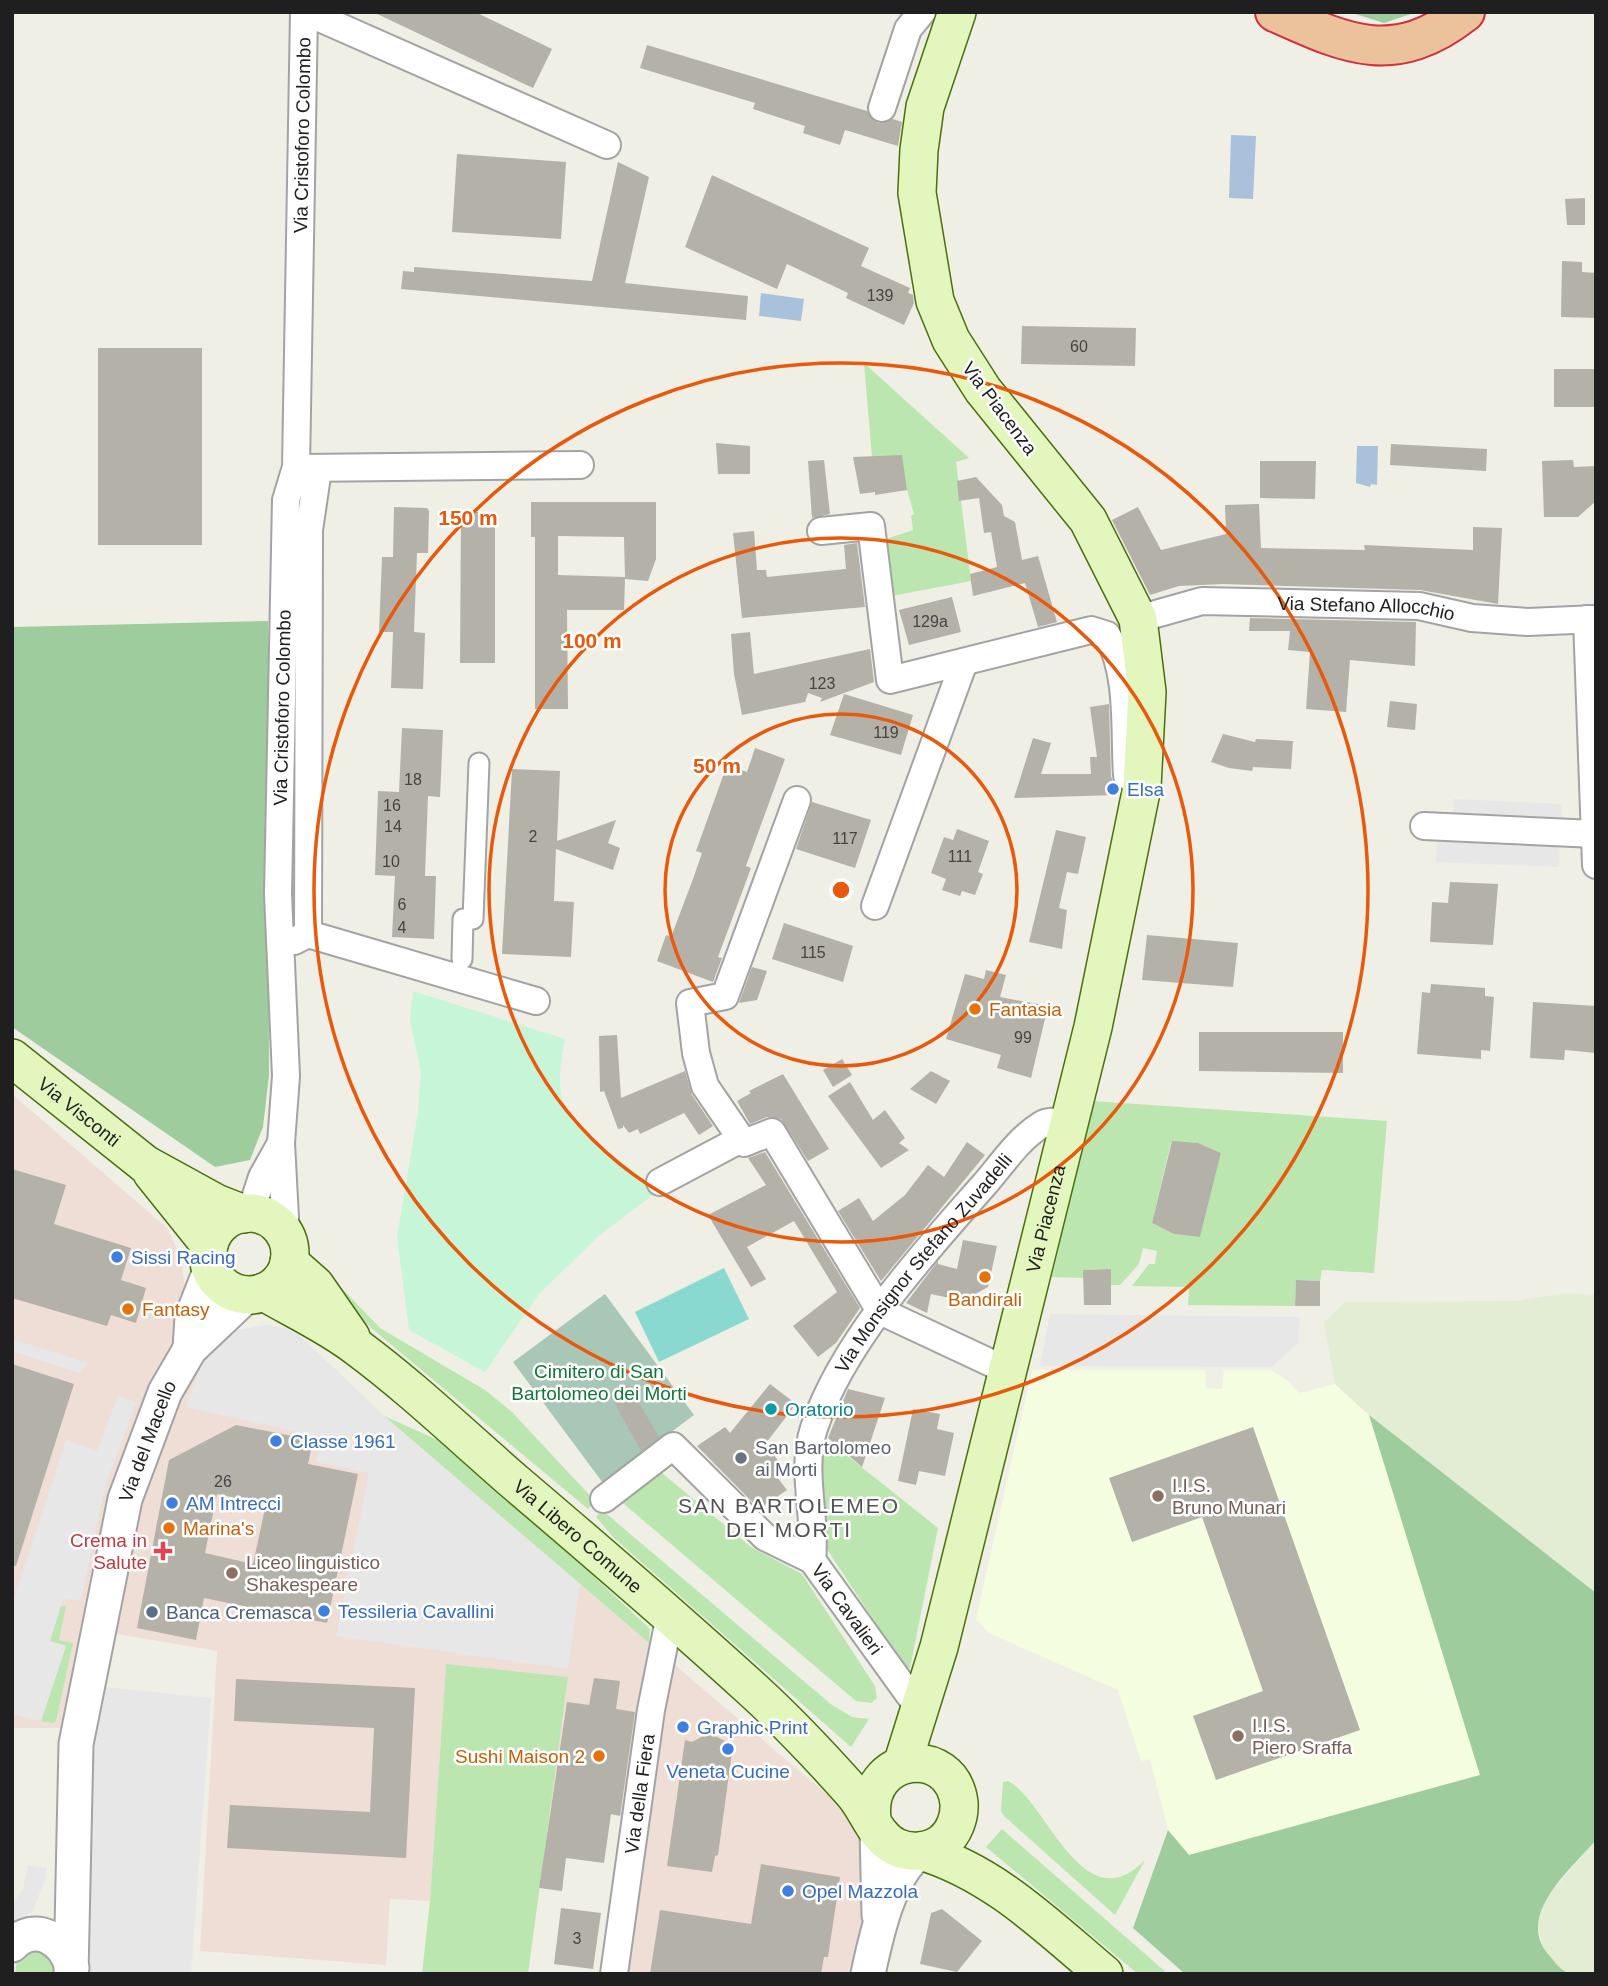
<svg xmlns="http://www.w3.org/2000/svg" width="1608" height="1986" viewBox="0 0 1608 1986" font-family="Helvetica,sans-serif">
	<rect width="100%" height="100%" fill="#efefe6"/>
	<!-- commercial -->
	<path fill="#efded6" d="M12 1094 167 1228 181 1258 185 1288 239 1330 266 1325 285 1328 302 1338 400 1431 857 1820 873 1873 851 1974H620L624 1816 550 1805 568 1678 446 1664 430 1901 390 1899 386 1965 200 1951 217 1651 88 1629 69 1728H12Z"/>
	<!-- education -->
	<path fill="#f5fde1" d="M1032 1370H1205L1206 1388 1222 1389 1224 1370H1270L1287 1380 1299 1393 1335 1384 1369 1415 1480 1775 1189 1855 1168 1830 1150 1759 1141 1761 1118 1690 989 1633 976 1619Z"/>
	<!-- farmland -->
	<g fill="#e3edd3">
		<path d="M1566 1293 1596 1295V1593L1369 1415 1335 1384 1324 1322 1345 1302 1515 1301Z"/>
		<path d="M1596 1840V1974H1572L1563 1972 1542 1947 1538 1924 1546 1899Z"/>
	</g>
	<!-- grass -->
	<g fill="#bbe6af" fill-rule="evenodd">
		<path d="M864 363 969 458 956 462 971 581 886 597 880 541 913 530 911 516 914 514 907 490 872 457Z"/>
		<path d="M1092 1101 1387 1121 1374 1273 1322 1270 1320 1281 1296 1280 1295 1306 1188 1305 1189 1287 1132 1286 1149 1264H1155L1157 1251 1143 1248 1139 1264 1120 1285H1111V1269L1084 1270V1278L1052 1277ZM1171 1142 1198 1143 1221 1153 1200 1237 1174 1234 1152 1223Z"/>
		<path d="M332 1278 380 1328 485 1390 512 1412 595 1501 588 1509 376 1332 324 1285Z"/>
		<path d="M384 1416 438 1440 518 1505 650 1629 649 1643Z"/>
		<path d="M825 1438 938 1528 910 1668H905L823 1543 820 1469Z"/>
		<path d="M662 1473 751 1547 802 1574 875 1686 877 1698 871 1703 856 1701 618 1499Z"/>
		<path d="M602 1510 832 1705 852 1717 869 1719 851 1747 614 1538 596 1517Z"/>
		<path d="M61 1606H66L59 1640 73 1643 56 1721 53 1723 41 1721 66 1646 50 1641Z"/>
		<path d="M446 1664 568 1677 528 1974H422L430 1901Z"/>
		<path d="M1008 1781C1047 1801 1083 1924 1145 1860L1115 1915 1004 1816 1001 1811 1003 1782Z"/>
		<path d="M1002 1829 1168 1974H1138L986 1847Z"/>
		<path d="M33 1950C46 1953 55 1959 53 1974H15L17 1960Z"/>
	</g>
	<!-- forest -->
	<g fill="#9ecc9d">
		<path d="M1349 12H1417L1384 23Z"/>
		<path d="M268 621 269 1075 263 1127 250 1160 215 1167 12 1027V627Z"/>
		<path d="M1369 1415 1596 1593V1840C1572 1868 1515 1915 1548 1954 1556 1963 1560 1971 1572 1974H1185L1133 1928 1168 1830 1189 1855 1480 1775Z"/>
	</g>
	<!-- cemetery -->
	<path fill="#a8c7b6" d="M605 1294 694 1415 603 1483 513 1362Z"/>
	<!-- park -->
	<path fill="#c6f6d7" d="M413 991 565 1039C551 1109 565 1122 620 1161 634 1171 645 1178 654 1194L600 1235 539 1294 485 1372 409 1330 397 1237 418 1112 421 1072 410 1021Z"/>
	<!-- pitch -->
	<path fill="#89d9d1" d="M724 1268 749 1319 659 1362 635 1312Z"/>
	<!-- parking -->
	<g fill="#e7e7e7">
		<path d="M1454 799 1562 804 1561 821 1453 816Z"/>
		<path d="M1437 841 1560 846 1559 867 1436 862Z"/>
		<path d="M1050 1314 1300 1317 1298 1343 1272 1367 1040 1366Z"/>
		<path d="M266 1325 285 1328 302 1338 400 1431 580 1584 568 1669 336 1636 369 1473 316 1462 321 1437 185 1407 205 1356 219 1339 239 1330Z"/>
		<path d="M12 1339 88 1363 79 1373 12 1351Z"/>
		<path d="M118 1396 137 1402 106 1483 81 1600 63 1599 50 1641 66 1646 41 1721 12 1714V1605L66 1440 97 1451Z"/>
		<path d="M105 1687 211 1698 191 1974H81L96 1728Z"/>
		<path d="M28 1865 47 1868 45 1880 33 1910 12 1929V1905L23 1889Z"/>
	</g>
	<!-- water -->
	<g fill="#a9c1da">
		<path d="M1231 135 1256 136 1253 199 1229 198Z"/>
		<path d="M761 293 804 299 801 321 759 316Z"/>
		<path d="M1357 446H1378L1377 485 1371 484 1370 487 1356 483Z"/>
	</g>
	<!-- building -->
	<g fill="#b4b1a9" fill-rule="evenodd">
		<path d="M373 12H475L552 49 533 88Z"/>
		<path d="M647 45 867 111 878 123 893 119 902 122 898 146 845 130 840 145 803 133 805 126 753 109 755 103 640 68Z"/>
		<path d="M457 154 566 162 561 239 452 232Z"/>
		<path d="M618 162 649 177 625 283 748 296 746 320 401 289 403 271 414 272V267L592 281Z"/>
		<path d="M712 175 869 248 861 266 910 288 908 293 913 295 914 303 904 325 846 298 848 293 787 264 777 289 685 247Z"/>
		<path d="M1585 198V225H1567L1565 199Z"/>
		<path d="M1562 261 1582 262V272L1596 273V318L1561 317Z"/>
		<path d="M1022 326 1136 328 1135 366 1021 364Z"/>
		<rect x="98" y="348" width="104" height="197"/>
		<rect x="1554" y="369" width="42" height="38"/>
		<path d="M716 443 750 446V474H718Z"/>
		<path d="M1391 444 1487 449 1486 471 1390 465Z"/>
		<path d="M902 455 907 490 875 495V492L860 494 853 457Z"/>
		<path d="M824 460 830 514 812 518 808 461Z"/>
		<path d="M1573 460 1574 467 1596 466V501L1578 517H1544L1542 461Z"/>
		<path d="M1260 461H1316L1315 499 1260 498Z"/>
		<path d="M976 477 1002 505 1004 516 1015 522 1022 560 1038 556 1057 622 1038 627 1025 583 973 596 970 574 997 567 991 532 984 533 979 498 959 501 957 481Z"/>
		<path d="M531 502H656V559L648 581 625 579 624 610H567L568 709H535V537H531ZM558 536 624 537 625 577 558 575Z"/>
		<path d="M1259 504 1261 548 1365 550 1364 545 1473 550V527L1502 528 1498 604 1420 590 1223 584 1179 586 1150 595 1112 520 1138 507 1161 550 1226 534 1225 505Z"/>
		<path d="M394 507 427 508 429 511 428 553H417L414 632 425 633 423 689 391 688 393 632H379L382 557H393Z"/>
		<path d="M461 512H495V663H460Z"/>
		<path d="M754 531 757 570H766L767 577 846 569 844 545 857 543 865 607 742 618 733 533Z"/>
		<path d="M952 597 961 632 909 645 899 610Z"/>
		<path d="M1250 618 1416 622 1415 666 1350 660 1346 712 1306 709 1310 652 1288 650 1290 631H1249Z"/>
		<path d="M750 632 754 674 870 649 874 682 820 702 822 698 808 693 805 702 742 715 734 674 731 634Z"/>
		<path d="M844 694 913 715 901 755 830 735Z"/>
		<path d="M1390 701 1417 704 1415 730 1387 727Z"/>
		<path d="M1109 704 1111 776 1117 795 1014 798 1033 738 1051 743 1041 774H1091L1090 757H1097L1090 707Z"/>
		<path d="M402 728 443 730 440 797 428 796 425 876H436L434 939 392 937 395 876 375 875 378 791 399 792Z"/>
		<path d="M1223 734 1255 742 1256 739 1293 741 1291 769 1253 767 1252 771 1229 768 1211 762Z"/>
		<path d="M755 748 785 759 746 866 751 868 718 957 722 958 713 982 657 961 666 935 671 937 693 879 702 853 696 851 727 765 747 772Z"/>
		<path d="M512 769 560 771 557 841 616 820 608 843 620 848 613 870 556 849 554 901 574 902 571 957 502 954Z"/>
		<path d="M812 802 871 820 855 868 796 849Z"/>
		<path d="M957 829 989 841 978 872 983 874 975 895 962 891 960 896 942 890 946 879 931 873 944 837 953 840Z"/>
		<path d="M1056 830 1086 837 1078 874 1067 872 1059 908 1067 910 1062 949 1029 942Z"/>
		<path d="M1450 882 1498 884 1493 945 1430 942 1432 902 1448 903Z"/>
		<path d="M784 923 853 946 843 982 772 959Z"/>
		<path d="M1147 935 1238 943 1233 987 1142 980Z"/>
		<path d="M752 967 767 971 757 1000 739 1003Z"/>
		<path d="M986 970 1006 975 1000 997 1048 1006 1031 1078 997 1068 1001 1055 946 1039 965 974 984 979Z"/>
		<path d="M1431 984 1485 988V996L1494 997 1490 1051 1481 1050V1059L1417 1054 1422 992 1430 993Z"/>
		<path d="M1533 1002 1596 1006V1053L1565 1050 1564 1060 1530 1058Z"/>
		<path d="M1199 1032H1343V1073L1199 1071Z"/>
		<path d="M617 1035 621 1098 685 1071 692 1095 713 1126 699 1135 684 1113 640 1134 638 1129 629 1133 623 1125V1128L618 1129 604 1091 600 1092 599 1036Z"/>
		<path d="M842 1059 852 1075 833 1087 823 1070Z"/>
		<path d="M931 1071 950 1081 936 1104 910 1089Z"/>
		<path d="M783 1074 829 1149 808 1161 781 1119 767 1117 750 1124 737 1101 751 1093 749 1091Z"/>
		<path d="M850 1082 873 1120 885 1110 905 1138 899 1143 909 1150 881 1168 828 1096Z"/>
		<path d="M1172 1141 1198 1143 1221 1153 1200 1237 1174 1234 1152 1223Z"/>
		<path d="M967 1142 985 1155 881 1281 838 1211 859 1198 873 1221 905 1195 928 1165 944 1177Z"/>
		<path d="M765 1152 860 1308 836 1343 818 1357 793 1326 837 1292 794 1221 747 1247 766 1279 751 1287 708 1215 766 1185 748 1158Z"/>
		<path d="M12 1169 66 1185 54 1224 131 1248 121 1280 146 1288 136 1323 111 1315 107 1326 12 1298Z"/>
		<path d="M963 1240 997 1246 988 1287 963 1301 931 1294 927 1313 906 1303 938 1261V1264L957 1269Z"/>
		<path d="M1111 1269V1305H1084L1083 1270Z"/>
		<path d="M1296 1280 1320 1281V1306H1295Z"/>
		<path d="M12 1364 74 1384 16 1566 12 1565Z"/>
		<path d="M628 1384 659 1437 641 1451 610 1395Z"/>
		<path d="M770 1384 796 1404 766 1443 785 1471 777 1477 787 1490 759 1509 697 1446 725 1427 730 1433Z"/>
		<path d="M848 1389 885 1398 862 1467 828 1438Z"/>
		<path d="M913 1409 940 1414 937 1429 954 1433 945 1476 919 1471 916 1485 898 1481Z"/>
		<path d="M236 1425 313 1440 308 1464 358 1474 327 1623 204 1598 196 1640 137 1628 169 1460ZM217 1494 266 1504 253 1564 205 1553Z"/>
		<path d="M1253 1427 1360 1730 1216 1780 1193 1716 1263 1691 1202 1517 1132 1542 1109 1478Z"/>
		<path d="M594 1678 620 1681 616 1709 635 1712 620 1816 611 1814 604 1863 566 1858 562 1891 539 1888 567 1702 589 1705Z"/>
		<path d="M236 1679 415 1688 406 1858 227 1848 230 1805 370 1812 374 1728 234 1721Z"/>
		<path d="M709 1733 733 1745 718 1855 715 1856 712 1872 667 1866 685 1740 692 1742Z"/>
		<path d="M761 1864 840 1877 828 1957H824L821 1974H650L660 1910 751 1924Z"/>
		<path d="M561 1908 601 1913 593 1969 554 1964Z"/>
		<path d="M942 1909 982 1941 957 1972 920 1964 931 1913Z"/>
	</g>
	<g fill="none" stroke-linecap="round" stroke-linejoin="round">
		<!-- pedestrian casing -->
		<g stroke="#a3a3a3" stroke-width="23">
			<path id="pedestrian" d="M462 959 463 919H473L479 763"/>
		</g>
		<!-- minor casing -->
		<g stroke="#a3a3a3" stroke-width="30">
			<g id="minor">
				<path d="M304 14 322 19 607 145"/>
				<path d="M882 108 908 29 922 12"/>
				<path d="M302 468 580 465"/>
				<path d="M821 531 871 526 890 680 1091 630 1107 635C1130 673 1124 731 1127 775L1135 782"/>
				<path id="s1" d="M1138 619 1202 601 1419 606 1472 618 1528 622 1596 619"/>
				<path d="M1587 619 1596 865"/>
				<path d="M797 800 725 996 690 1003 696 1053 705 1086 744 1143 772 1132 880 1311 1006 1370"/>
				<path d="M1424 826 1595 834"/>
				<path d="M875 906 964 662"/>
				<path d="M308 934 309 530 318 469"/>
				<path d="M294 941 308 934 536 1001"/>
				<path d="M660 1182 741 1139"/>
				<path d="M250 1214 262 1177 281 1143"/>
				<path id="s2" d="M286 1237 281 1143 286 1076 278 894 286 500 296 467 304 12"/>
				<path id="s3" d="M604 1499 673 1446 765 1537 812 1560 910 1696 921 1700"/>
				<path id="s4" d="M812 1560C817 1517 800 1471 814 1428 842 1343 923 1254 983 1186 1000 1167 1018 1139 1041 1125 1049 1120 1058 1122 1067 1123"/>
				<path id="s5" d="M614 1974 651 1710 670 1615"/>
			</g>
		</g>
		<!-- tertiary casing -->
		<g stroke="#a3a3a3" stroke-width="37">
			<g id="tertiary">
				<path d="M190 1349 192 1317 211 1268"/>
				<path d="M877 1831 879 1915"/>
				<path d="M12 1945C35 1921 66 1940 72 1968"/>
				<path id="s6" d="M71 1974 76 1744 125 1499 165 1392 190 1349 247 1295"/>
				<path d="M868 1974C876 1937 889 1873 921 1851"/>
			</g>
		</g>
		<!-- secondary casing -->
		<g stroke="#49700c" stroke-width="40">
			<g id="secondary">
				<path id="s7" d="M12 1058 145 1164 216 1203 244 1214"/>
				<path d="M152 1173 209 1244"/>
				<circle cx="249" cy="1254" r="41"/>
				<path d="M289 1262 315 1285 351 1337"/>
				<path id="s8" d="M264 1292C295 1310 330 1326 358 1348 413 1389 464 1438 516 1483 596 1551 676 1620 754 1691 789 1723 821 1757 853 1793 868 1810 875 1837 896 1847 911 1854 930 1852 943 1842 954 1833 960 1817 959 1803 952 1743 864 1753 872 1819"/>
				<path id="s9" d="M902 1765 939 1647 1093 1027 1142 787 1147 692 1138 619 1088 520 983 390 951 340 935 301 917 193 919 150 925 107 957 12"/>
				<path d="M921 1851C994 1873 1047 1926 1104 1974"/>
			</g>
		</g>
		<!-- trunk casing -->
		<g stroke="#d0303a" stroke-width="42">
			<path id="trunk" d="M1275 12C1348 45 1395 67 1465 12"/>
		</g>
		<!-- pedestrian -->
		<use href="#pedestrian" stroke="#fff" stroke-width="19"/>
		<!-- minor -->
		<use href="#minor" stroke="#fff" stroke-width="26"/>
		<!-- tertiary -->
		<use href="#tertiary" stroke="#fff" stroke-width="33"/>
		<!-- secondary -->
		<use href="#secondary" stroke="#e3f6be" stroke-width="37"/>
		<!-- trunk -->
		<use href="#trunk" stroke="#ecc29c" stroke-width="38"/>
	</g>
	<!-- distance rings -->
	<g fill="none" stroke="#e8590c" stroke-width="3.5">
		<circle cx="841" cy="890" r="176"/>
		<circle cx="841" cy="890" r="352"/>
		<circle cx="841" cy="890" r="527"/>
	</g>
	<!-- markers -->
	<g fill="#3f7fe0" stroke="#fff" stroke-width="2.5">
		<circle cx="1113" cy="789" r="7"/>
		<circle cx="117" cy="1257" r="7"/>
		<circle cx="276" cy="1441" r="7"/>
		<circle cx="172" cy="1503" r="7"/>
		<circle cx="324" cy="1611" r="7"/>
		<circle cx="683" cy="1727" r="7"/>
		<circle cx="728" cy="1749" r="7"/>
		<circle cx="788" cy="1891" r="7"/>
	</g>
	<g fill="#e8710a" stroke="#fff" stroke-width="2.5">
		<circle cx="975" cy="1009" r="7"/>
		<circle cx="985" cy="1277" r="7"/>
		<circle cx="128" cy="1309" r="7"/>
		<circle cx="169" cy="1528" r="7"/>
		<circle cx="599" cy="1756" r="7"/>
	</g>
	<circle fill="#0f9aa8" stroke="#fff" stroke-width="2.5" cx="771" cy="1409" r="7"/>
	<circle fill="#6b7280" stroke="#fff" stroke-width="2.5" cx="741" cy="1458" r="7"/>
	<g fill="#8d6e63" stroke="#fff" stroke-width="2.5">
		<circle cx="1158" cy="1496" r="7"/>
		<circle cx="232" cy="1573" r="7"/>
		<circle cx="1238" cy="1736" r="7"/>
	</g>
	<path fill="#e0444e" stroke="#fff" stroke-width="2.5" d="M159.5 1540.5h7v7h7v7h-7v7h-7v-7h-7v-7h7z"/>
	<circle fill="#5c6f8a" stroke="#fff" stroke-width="2.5" cx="152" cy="1612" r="7"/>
	<g text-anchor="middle" stroke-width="5" stroke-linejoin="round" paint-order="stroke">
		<!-- number labels -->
		<g font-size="16" fill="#444442">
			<text x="880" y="301">139</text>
			<text x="1079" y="352">60</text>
			<text x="930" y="627">129a</text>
			<text x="822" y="689">123</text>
			<text x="886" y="738">119</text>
			<text x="413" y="785">18</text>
			<text x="392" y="811">16</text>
			<text x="393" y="832">14</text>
			<text x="533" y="842">2</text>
			<text x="845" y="844">117</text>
			<text x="960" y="862">111</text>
			<text x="391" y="867">10</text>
			<text x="402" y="910">6</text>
			<text x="402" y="933">4</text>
			<text x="813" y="958">115</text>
			<text x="1023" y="1043">99</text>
			<text x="223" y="1487">26</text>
			<text x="577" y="1944">3</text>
		</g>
		<!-- street labels -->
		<g font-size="19" fill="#1f1f1f" stroke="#fff">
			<text dy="7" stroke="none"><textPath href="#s2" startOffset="1104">Via Cristoforo Colombo</textPath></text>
			<text transform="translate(1000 408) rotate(53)" y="7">Via Piacenza</text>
			<text dy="7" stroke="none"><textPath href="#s1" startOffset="231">Via Stefano Allocchio</textPath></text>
			<text dy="7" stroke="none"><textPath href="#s2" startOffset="530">Via Cristoforo Colombo</textPath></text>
			<text dy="7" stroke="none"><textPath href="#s7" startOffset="86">Via Visconti</textPath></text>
			<text dy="7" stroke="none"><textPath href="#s9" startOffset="565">Via Piacenza</textPath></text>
			<text dy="7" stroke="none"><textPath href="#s4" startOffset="332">Via Monsignor Stefano Zuvadelli</textPath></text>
			<text dy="7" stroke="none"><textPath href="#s6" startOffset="542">Via del Macello</textPath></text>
			<text dy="7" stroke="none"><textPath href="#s8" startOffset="399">Via Libero Comune</textPath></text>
			<text dy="7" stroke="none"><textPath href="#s3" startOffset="329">Via Cavalieri</textPath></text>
			<text dy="7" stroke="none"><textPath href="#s5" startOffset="182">Via della Fiera</textPath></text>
		</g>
		<!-- shop labels -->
		<g font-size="19" fill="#366cbe" stroke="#fff" text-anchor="start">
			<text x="1127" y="796">Elsa</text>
			<text x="131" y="1264">Sissi Racing</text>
			<text x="290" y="1448">Classe 1961</text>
			<text x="186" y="1510">AM Intrecci</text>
			<text x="338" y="1618">Tessileria Cavallini</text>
			<text x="697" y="1734">Graphic Print</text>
			<text x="728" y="1778" text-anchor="middle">Veneta Cucine</text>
			<text x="802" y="1898">Opel Mazzola</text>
		</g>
		<!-- food labels -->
		<g font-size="19" fill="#c56008" stroke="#fff" text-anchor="start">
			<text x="989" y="1016">Fantasia</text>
			<text x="985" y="1306" text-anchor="middle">Bandirali</text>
			<text x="142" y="1316">Fantasy</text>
			<text x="183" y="1535">Marina's</text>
			<text x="585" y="1763" text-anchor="end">Sushi Maison 2</text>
		</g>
		<!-- park labels -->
		<g font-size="19" fill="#137737" stroke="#fff">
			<text x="599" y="1378">Cimitero di San<tspan x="599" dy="22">Bartolomeo dei Morti</tspan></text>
		</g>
		<!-- culture labels -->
		<g font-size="19" fill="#0d838f" stroke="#fff" text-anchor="start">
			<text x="785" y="1416">Oratorio</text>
		</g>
		<!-- worship labels -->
		<g font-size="19" fill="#5b616d" stroke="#fff" text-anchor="start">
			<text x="755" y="1454">San Bartolomeo<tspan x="755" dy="22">ai Morti</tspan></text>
		</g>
		<!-- education labels -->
		<g font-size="19" fill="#785e54" stroke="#fff" text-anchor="start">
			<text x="1172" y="1492">I.I.S.<tspan x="1172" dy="22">Bruno Munari</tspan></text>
			<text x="246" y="1569">Liceo linguistico<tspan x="246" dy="22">Shakespeare</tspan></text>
			<text x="1252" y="1732">I.I.S.<tspan x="1252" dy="22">Piero Sraffa</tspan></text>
		</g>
		<!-- health labels -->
		<g font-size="19" fill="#be3a42" stroke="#fff" text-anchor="end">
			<text x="147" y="1547">Crema in<tspan x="147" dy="22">Salute</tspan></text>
		</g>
		<!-- service labels -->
		<g font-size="19" fill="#4e5e75" stroke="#fff" text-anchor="start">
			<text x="166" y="1619">Banca Cremasca</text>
		</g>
		<!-- neighbourhood labels -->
		<g font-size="21" letter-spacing="2" fill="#525252" stroke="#fff">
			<text x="789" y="1513">SAN BARTOLEMEO<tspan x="789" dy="24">DEI MORTI</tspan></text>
		</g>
	</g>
	<circle cx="841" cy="890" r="10" fill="#e8590c" stroke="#fff" stroke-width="3.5"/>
	<g font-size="21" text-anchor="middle" font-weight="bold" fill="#e8590c" stroke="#fff" stroke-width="5" stroke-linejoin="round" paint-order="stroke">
		<text x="468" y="525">150 m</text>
		<text x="592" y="648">100 m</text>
		<text x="717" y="773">50 m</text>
	</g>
	<!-- border -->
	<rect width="1608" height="1986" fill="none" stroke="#1f1f1f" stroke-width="28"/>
</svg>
